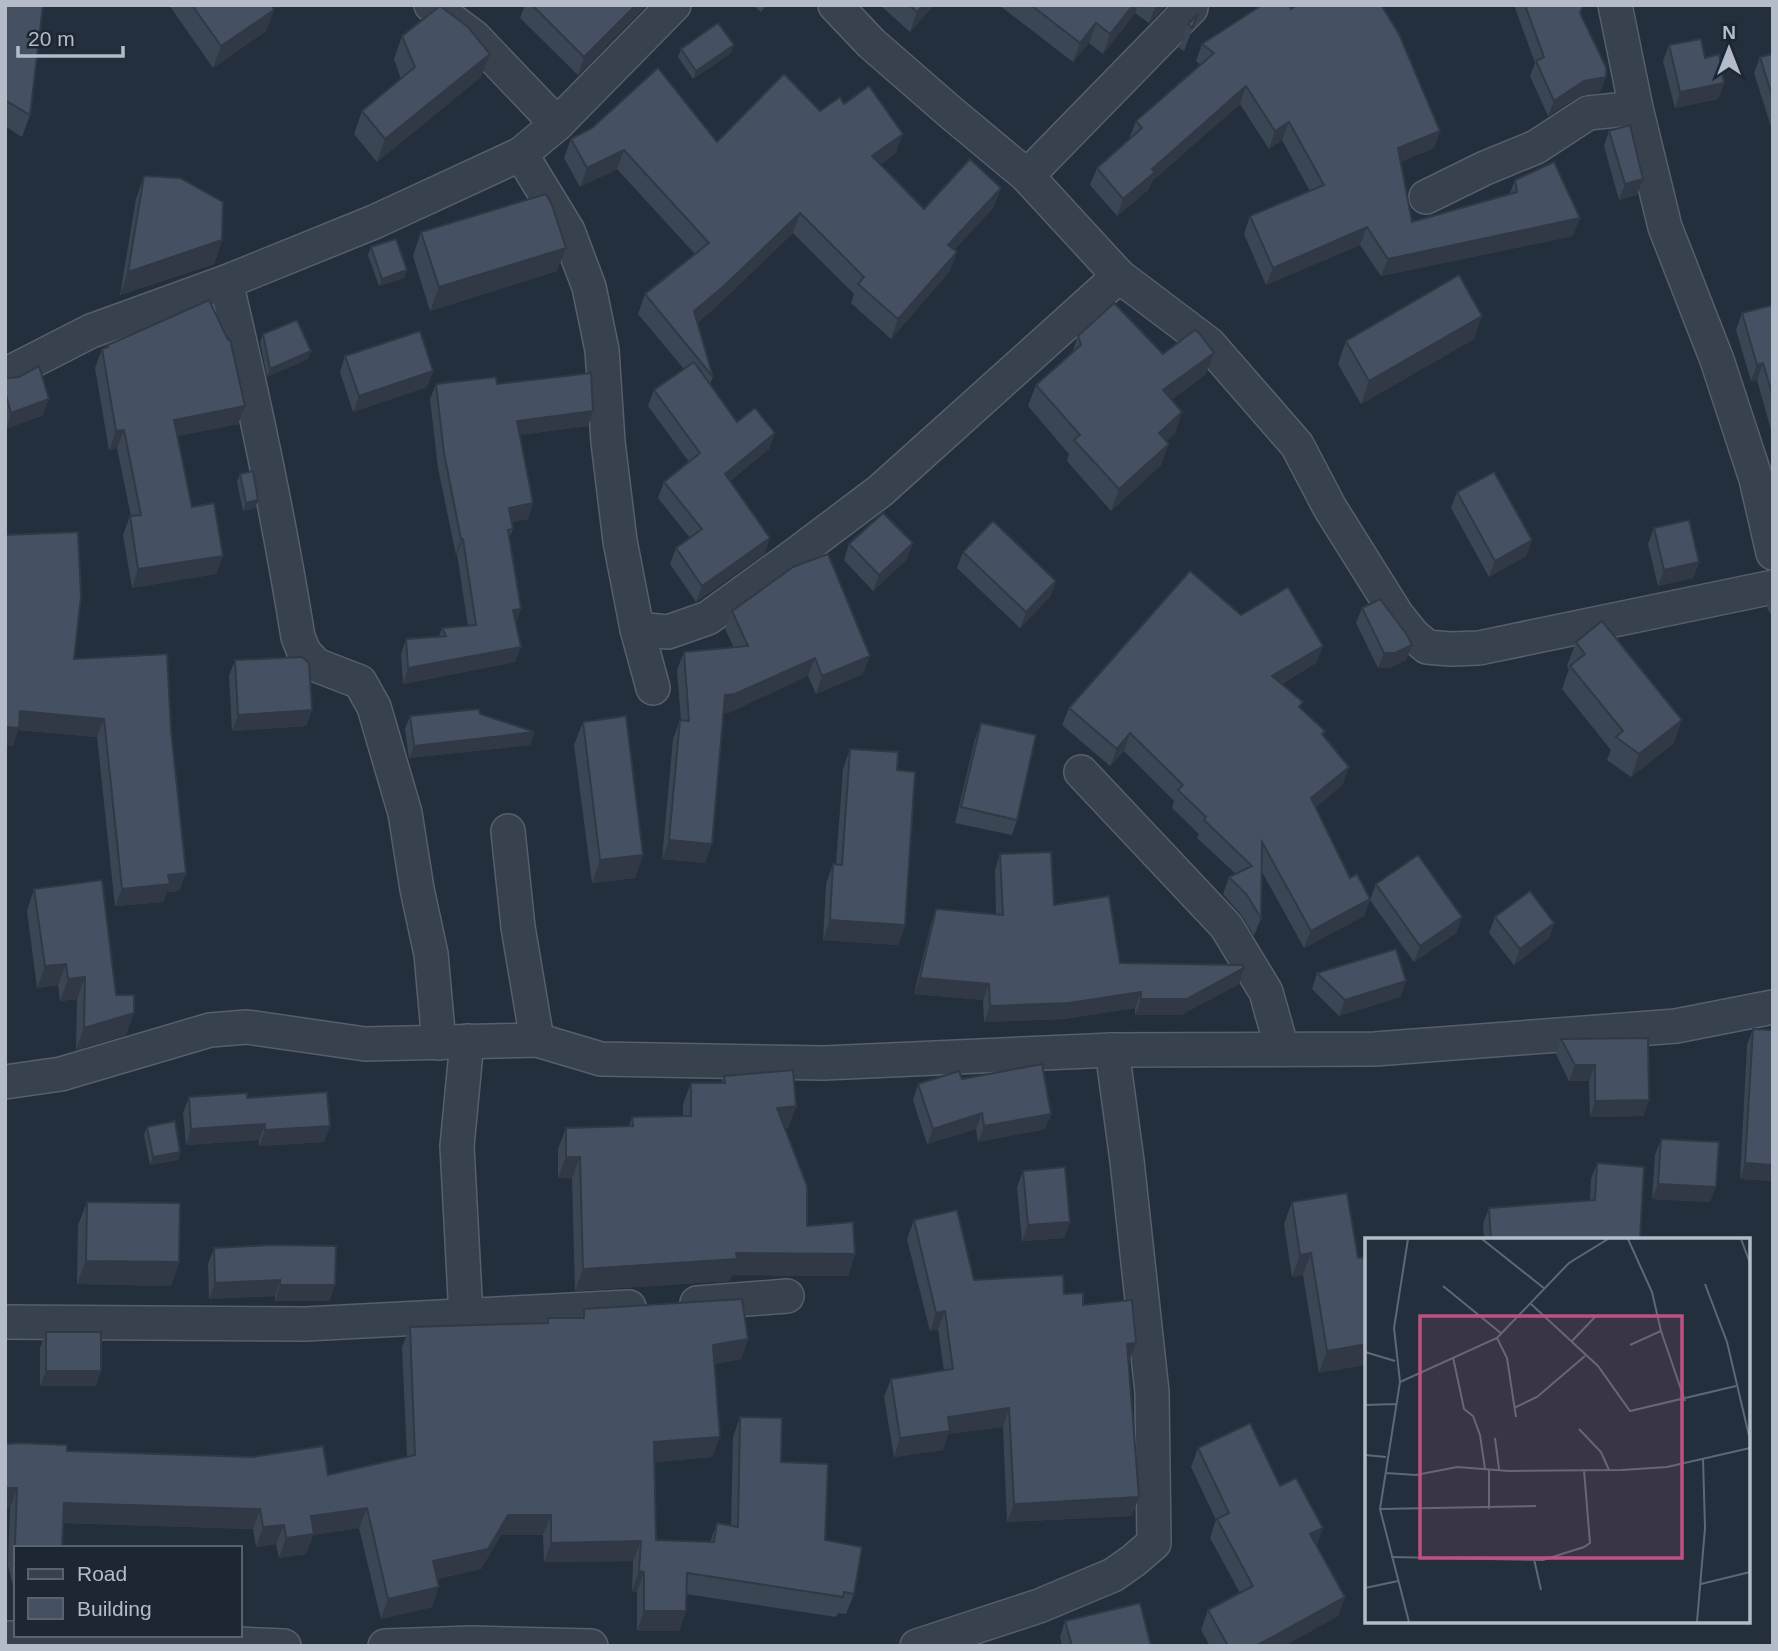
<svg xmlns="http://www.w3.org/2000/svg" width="1778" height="1651" viewBox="0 0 1778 1651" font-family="Helvetica,sans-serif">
	<rect width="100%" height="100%" fill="#242f3e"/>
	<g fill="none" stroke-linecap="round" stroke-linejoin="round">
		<!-- minor casing -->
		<g stroke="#565f6c" stroke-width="36">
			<g id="minor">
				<path d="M431 5 474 37 557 124"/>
				<path d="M835 5 871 43 949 111 1027 176 1119 276 1209 344 1297 445 1330 508 1397 615 1413 635 1427 647 1450 649 1479 648 1773 587"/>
				<path d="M1636 108 1665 227 1717 360 1756 479 1773 553"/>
				<path d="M521 154 568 231 589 287 602 350 608 442 620 541 637 629 653 688"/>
				<path d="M1027 176 1191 8"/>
				<path d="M1426 197 1485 168 1536 147 1588 113 1636 108 1615 5"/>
				<path d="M226 282C254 400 279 518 298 637L304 652 316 665 360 682 374 707 405 813 417 889 431 954 439 1043"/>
				<path d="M5 375 91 331 226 282 374 222 521 154 557 124 674 5"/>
				<path d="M637 629 668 632 708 618 795 555 880 491 1119 276"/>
				<path d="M1081 772 1226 926 1266 992 1282 1049"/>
				<path d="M508 831 518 927 537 1040"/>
				<path d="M5 1082 61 1074 210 1030 247 1027 365 1044 537 1040 601 1059 824 1063 1112 1050 1375 1049 1676 1026 1773 1007"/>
				<path d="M697 1303 787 1296"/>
				<path d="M466 1316 457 1146 467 1041"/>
				<path d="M5 1322 306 1324 629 1307"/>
				<path d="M5 1638H101L284 1646"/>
				<path d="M385 1646 471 1643 591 1646"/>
				<path d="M917 1646 1039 1606 1113 1575 1133 1561 1154 1543 1152 1392 1127 1161 1112 1050"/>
			</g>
		</g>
		<!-- minor -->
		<use href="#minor" stroke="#38414e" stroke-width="33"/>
	</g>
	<!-- wall -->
	<g fill="#3b4654">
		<path d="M5 5 30 115 22 137 5 126Z"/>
		<path d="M169 5H271L274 10 266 31 213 68Z"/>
		<path d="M525 5H647L578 75 520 18Z"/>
		<path d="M753 5H767L761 12Z"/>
		<path d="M880 5H934L910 32Z"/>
		<path d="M999 5H1167L1149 23 1135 13 1103 54 1089 43 1073 62Z"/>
		<path d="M1514 5H1583L1580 13 1606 77 1600 92 1578 97 1548 116 1530 76 1535 63Z"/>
		<path d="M1291 9 1440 131 1434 148 1400 162 1412 222 1510 193 1515 180 1573 236 1381 276 1360 245 1266 285 1244 234 1250 216 1310 191 1282 140 1269 149 1240 104 1152 181 1148 190 1117 216 1090 185 1097 168 1129 139 1136 121 1201 65 1196 61 1202 44Z"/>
		<path d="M1198 14 1184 51 1179 48 1188 24Z"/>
		<path d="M402 36 481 77 377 162 354 134 362 111 401 79 394 59Z"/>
		<path d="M1669 45 1705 58 1724 83 1718 99 1675 108 1663 61Z"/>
		<path d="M681 49 731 53 693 79 678 57Z"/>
		<path d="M1773 54V133L1754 73 1760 57Z"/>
		<path d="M844 104 896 153 880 165 924 209 994 207 954 250 950 271 891 339 851 303 854 294 793 233 718 305 698 322 713 377 710 384 737 422 775 433 769 449 730 481 770 538 764 554 696 602 670 564 676 548 690 538 658 498 664 482 689 462 648 406 654 390 684 369 638 314 645 294 695 254 617 169 580 187 564 158 571 139 717 142Z"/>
		<path d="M1609 131 1637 195 1619 200 1604 146Z"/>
		<path d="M144 176 222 240 214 264 120 295 136 199Z"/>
		<path d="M421 232 557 271 430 311 413 256Z"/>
		<path d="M371 247 407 270 404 278 379 286 368 255Z"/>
		<path d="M1773 305V437L1757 380 1751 381 1736 330 1742 313Z"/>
		<path d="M263 334 308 359 267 377 260 342Z"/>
		<path d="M1078 336 1163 354 1206 374 1171 400 1175 434 1166 441 1161 465 1111 511 1067 461 1069 454 1028 406 1036 385 1072 353Z"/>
		<path d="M1474 339 1361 404 1338 364 1346 341Z"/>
		<path d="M108 345 245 406 238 424 178 436 192 507 223 556 216 574 132 588 123 535 130 516H131L117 448 109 450 95 368 102 349 107 348Z"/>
		<path d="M345 356 433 371 427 387 353 412 340 372Z"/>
		<path d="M5 377 43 415 6 429Z"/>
		<path d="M436 384 593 411 588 426 519 435 533 503 528 519 512 522 513 529 509 538 521 609 516 623 521 647 515 662 403 684 401 654 406 639 439 636 442 628 468 626 457 554 456 555 438 468 430 399Z"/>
		<path d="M240 474 258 500 255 508 243 511 237 482Z"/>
		<path d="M1457 492 1532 540 1526 556 1489 577 1451 508Z"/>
		<path d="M1654 528 1699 562 1693 578 1658 586 1648 544Z"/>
		<path d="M849 544 907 559 873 591 844 560Z"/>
		<path d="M963 552 1056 581 1050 597 1020 628 957 568Z"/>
		<path d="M1773 599V618L1767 608 1770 600Z"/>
		<path d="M1362 608 1412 645 1406 660 1389 668H1378L1356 623Z"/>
		<path d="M732 611 863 674 816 694 808 676 728 713H723L705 863 662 859 673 739 680 720H681L677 670 684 652 734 648 725 629Z"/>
		<path d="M1241 615 1323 646 1316 663 1282 684 1301 709 1325 731 1323 736 1343 784 1316 807 1350 878 1370 899 1364 916 1304 948 1261 870V918L1254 936 1240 913 1223 894 1229 877 1236 874 1197 838 1199 834 1172 808 1174 801 1124 751 1110 766 1062 725 1069 708Z"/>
		<path d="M1576 642 1674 743 1631 777 1607 760 1611 750 1562 689 1569 669 1567 666Z"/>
		<path d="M74 659 171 730 186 873 179 891 167 892 163 902 115 906 97 737 18 730 13 746 5 745Z"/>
		<path d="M235 660 312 710 306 726 232 731 229 676Z"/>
		<path d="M480 714 535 732 530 745 409 758 405 729 410 716Z"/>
		<path d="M583 722 643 855 635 878 592 883 574 745Z"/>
		<path d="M981 723 1017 820 1012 835 955 823 975 739Z"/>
		<path d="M850 749 905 925 898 945 823 940 826 884 833 864H836L843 769Z"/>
		<path d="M1000 854 1054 905 1120 963 1239 984 1181 1015H1135V1008L1064 1019 984 1022 983 1000 914 994 931 924 936 909 996 914 995 870Z"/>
		<path d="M1376 884 1462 917 1456 933 1414 962 1370 900Z"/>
		<path d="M34 889 116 995 126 1035 76 1050 77 999 60 1001 58 985 37 988 27 911Z"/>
		<path d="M1495 917 1554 923 1549 938 1514 965 1489 933Z"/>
		<path d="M1317 973 1406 981 1400 997 1339 1016 1312 989Z"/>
		<path d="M1753 1029 1773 1030V1181L1740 1179 1747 1045Z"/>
		<path d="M1561 1039 1649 1100 1643 1116 1590 1117 1589 1081H1569L1556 1054Z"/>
		<path d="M724 1076 796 1106 788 1128H785L807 1226 855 1254 848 1276 732 1275 729 1281 575 1291 572 1178H558V1149L566 1128 629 1126 632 1117 683 1116V1104L691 1083H721Z"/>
		<path d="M962 1079 1051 1114 1045 1129 978 1142 976 1129 927 1144 913 1100 918 1084Z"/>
		<path d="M189 1097 247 1098 330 1126 324 1142 259 1146V1140L186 1145 183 1113Z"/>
		<path d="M147 1127 180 1152 178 1160 150 1165 144 1135Z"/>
		<path d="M1661 1139 1710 1202 1652 1199 1655 1155Z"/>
		<path d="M1597 1163 1640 1240H1484L1483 1224 1489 1208 1590 1201 1591 1179Z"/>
		<path d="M1023 1171 1070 1222 1064 1238 1022 1241 1017 1187Z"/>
		<path d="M87 1202 179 1262 171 1286 77 1284 78 1225Z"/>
		<path d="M1292 1202 1358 1258 1367 1257 1319 1373 1303 1275 1292 1277 1284 1224Z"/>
		<path d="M914 1220 974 1280 1064 1294 1083 1305 1129 1362 1132 1516 1007 1522 1003 1427 948 1434 943 1450 894 1457 884 1397 891 1379 944 1371 938 1329 930 1331 907 1239Z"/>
		<path d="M214 1248 330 1301H275V1296L209 1299 208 1264Z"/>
		<path d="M584 1309 748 1339 741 1359 714 1364 712 1457 655 1462 656 1540 710 1542 717 1523 731 1526 733 1437 740 1417 781 1462 825 1540 854 1594 846 1614 838 1613 836 1617 686 1594V1611L679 1631H637V1592L632 1591 633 1561 544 1562 543 1535H501L481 1569 437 1579 432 1607 381 1619 359 1528 313 1535 306 1554 279 1558 276 1544 256 1547 253 1529 64 1523 16 1548V1599L8 1565 10 1508H5V1444L67 1451 328 1475 407 1457 402 1347 410 1327 546 1323 548 1318H580Z"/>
		<path d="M46 1332 96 1386H40V1348Z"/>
		<path d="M1198 1448 1323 1528 1316 1545 1345 1597 1338 1616 1284 1646H1210L1201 1630 1208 1610 1240 1593 1210 1538 1216 1520 1191 1467Z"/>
		<path d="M1065 1621 1151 1646H1062L1060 1637Z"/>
	</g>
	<!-- shaded-wall -->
	<g fill="#303945">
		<path d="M636 5H647L578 75 584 57Z"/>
		<path d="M924 5H934L910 32 917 12Z"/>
		<path d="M1133 5H1138L1135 13 1103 54 1110 34Z"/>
		<path d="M1156 5H1167L1149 23Z"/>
		<path d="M274 10 266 31 213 68 221 46Z"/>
		<path d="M1096 23 1089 43 1073 62 1080 43Z"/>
		<path d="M734 45 731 53 693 79 696 71Z"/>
		<path d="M490 54 481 77 377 162 385 139Z"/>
		<path d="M1606 77 1600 92 1578 97 1548 116 1554 101 1584 81Z"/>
		<path d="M1724 83 1718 99 1675 108 1680 92Z"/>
		<path d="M1246 86 1240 104 1152 181 1148 190 1117 216 1123 199 1152 169Z"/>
		<path d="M1289 122 1282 140 1269 149 1275 131Z"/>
		<path d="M1440 131 1434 148 1391 166 1398 148Z"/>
		<path d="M903 134 896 153 865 176 872 156Z"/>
		<path d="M624 150 617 169 580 187 587 168Z"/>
		<path d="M1643 179 1637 195 1619 200 1625 184Z"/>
		<path d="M1001 188 994 207 941 264 948 245Z"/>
		<path d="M800 213 793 233 718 305 687 330 694 311Z"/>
		<path d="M1580 218 1573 236 1381 276 1388 259Z"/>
		<path d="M1367 227 1360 245 1266 285 1273 268Z"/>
		<path d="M222 240 214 264 120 295 128 272Z"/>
		<path d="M566 248 557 271 430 311 439 287Z"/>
		<path d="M957 252 950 271 891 339 898 319Z"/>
		<path d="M407 270 404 278 379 286 382 279Z"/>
		<path d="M1482 316 1474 339 1361 404 1369 381Z"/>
		<path d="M311 351 308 359 267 377 270 369Z"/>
		<path d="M1214 353 1206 374 1155 412 1163 390Z"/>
		<path d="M1763 363 1757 380 1751 381 1757 365Z"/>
		<path d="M433 371 427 387 353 412 359 396Z"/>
		<path d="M49 399 43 415 6 429 11 413Z"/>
		<path d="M245 406 238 424 168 438 174 420Z"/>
		<path d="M593 411 588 426 511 436 517 421Z"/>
		<path d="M1182 412 1175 434 1151 454 1159 433Z"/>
		<path d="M124 430 117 448 109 450 116 431Z"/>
		<path d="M775 433 769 449 719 489 725 474Z"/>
		<path d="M1169 444 1161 465 1111 511 1119 489Z"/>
		<path d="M258 500 255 508 243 511 246 503Z"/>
		<path d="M533 503 528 519 503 523 509 508Z"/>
		<path d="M770 538 764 554 696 602 702 586Z"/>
		<path d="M461 539H463L457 554 456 555Z"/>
		<path d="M1532 540 1526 556 1489 577 1495 561Z"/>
		<path d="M913 543 907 559 873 591 879 575Z"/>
		<path d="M223 556 216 574 132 588 138 569Z"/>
		<path d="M1699 562 1693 578 1658 586 1664 570Z"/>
		<path d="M1056 581 1050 597 1020 628 1026 612Z"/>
		<path d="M521 609 515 625 513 610Z"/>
		<path d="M1412 645 1406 660 1389 668H1378L1384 653Z"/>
		<path d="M1323 646 1316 663 1266 693 1272 676Z"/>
		<path d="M521 647 515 662 403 684 408 668Z"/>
		<path d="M870 656 863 674 816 694 822 676Z"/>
		<path d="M815 658 808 676 728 713H718L725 695Z"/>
		<path d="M312 710 306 726 232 731 238 715Z"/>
		<path d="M20 711 104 719 97 737 18 730 13 746 5 745V727Z"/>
		<path d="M1682 720 1674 743 1631 777 1639 754Z"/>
		<path d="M535 732 530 745 409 758 414 746Z"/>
		<path d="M1130 733 1124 751 1110 766 1117 749Z"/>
		<path d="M1349 767 1343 784 1305 816 1311 798Z"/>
		<path d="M669 840 712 844 705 863 662 859Z"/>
		<path d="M643 855 635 878 592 883 600 860Z"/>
		<path d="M186 873 179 891 167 892 163 902 115 906 122 889 168 875Z"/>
		<path d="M1370 899 1364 916 1304 948 1311 931Z"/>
		<path d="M1462 917 1456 933 1414 962 1420 946Z"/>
		<path d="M830 920 905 925 898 945 823 940Z"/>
		<path d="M1554 923 1549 938 1514 965 1520 949Z"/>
		<path d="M66 964 58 985 37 988 45 966Z"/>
		<path d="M1244 968 1239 984 1181 1015H1135L1141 999Z"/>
		<path d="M85 977 77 999 60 1001 68 979Z"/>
		<path d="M920 978 989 984 983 1000 914 994Z"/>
		<path d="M1406 981 1400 997 1339 1016 1345 1000Z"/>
		<path d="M1141 992 1135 1008 1064 1019 984 1022 990 1006Z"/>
		<path d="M134 1013 126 1035 76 1050 84 1028Z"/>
		<path d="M1575 1065H1595L1589 1081H1569Z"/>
		<path d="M1649 1100 1643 1116 1590 1117 1595 1101Z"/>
		<path d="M796 1106 788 1128 769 1129 777 1108Z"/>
		<path d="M982 1113 976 1129 927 1144 933 1129Z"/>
		<path d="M1051 1114 1045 1129 978 1142 984 1126Z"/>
		<path d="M265 1124 259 1140 186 1145 191 1129Z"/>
		<path d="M330 1126 324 1142 259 1146 265 1130Z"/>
		<path d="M180 1152 178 1160 150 1165 153 1157Z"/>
		<path d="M566 1157H580L572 1178H558Z"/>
		<path d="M1745 1163 1773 1165V1181L1740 1179Z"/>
		<path d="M1658 1184 1716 1187 1710 1202 1652 1199Z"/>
		<path d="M1070 1222 1064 1238 1022 1241 1028 1225Z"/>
		<path d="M736 1253 855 1254 848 1276 732 1275 729 1281 575 1291 583 1269Z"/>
		<path d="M1311 1253 1303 1275 1292 1277 1300 1255Z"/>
		<path d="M86 1261 179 1262 171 1286 77 1284Z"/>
		<path d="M280 1280 275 1296 209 1299 215 1283Z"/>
		<path d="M280 1285H335L330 1301H275Z"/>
		<path d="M945 1311 938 1329 930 1331 936 1313Z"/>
		<path d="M748 1339 741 1359 705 1365 713 1345Z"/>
		<path d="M1136 1343 1129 1362 1121 1363 1127 1344Z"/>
		<path d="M1367 1344V1365L1319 1373 1327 1351Z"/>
		<path d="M46 1371H101L96 1386H40Z"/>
		<path d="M1009 1408 1003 1427 948 1434 943 1450 894 1457 900 1438 948 1417Z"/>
		<path d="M720 1437 712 1457 647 1462 654 1442Z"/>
		<path d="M5 1488H17L10 1508H5Z"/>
		<path d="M1139 1497 1132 1516 1007 1522 1014 1504Z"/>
		<path d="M64 1503 260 1509 253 1529 57 1523Z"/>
		<path d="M367 1508 359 1528 313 1535 306 1554 279 1558 286 1538 311 1516Z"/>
		<path d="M508 1515H551L543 1535H501L481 1569 426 1581 433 1561Z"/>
		<path d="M284 1525 276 1544 256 1547 263 1527Z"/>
		<path d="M1323 1528 1316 1547 1310 1534Z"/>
		<path d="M641 1541 633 1561 544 1562 551 1543Z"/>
		<path d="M639 1571 644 1572 637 1592 632 1591Z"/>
		<path d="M439 1587 432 1607 381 1619 388 1599Z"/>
		<path d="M1345 1597 1338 1616 1284 1646H1256Z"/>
		<path d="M644 1611H686L679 1631H637Z"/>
	</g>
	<!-- building -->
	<g fill="#455162" stroke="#303945" stroke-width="2">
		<path d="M5 5H43L30 115 5 100Z"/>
		<path d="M192 5H271L274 10 221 46Z"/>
		<path d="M532 5H636L584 57Z"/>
		<path d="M909 5H924L917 12Z"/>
		<path d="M1031 5H1133L1110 34 1096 23 1080 43Z"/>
		<path d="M1262 5H1289L1291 9 1298 5H1381L1399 34 1440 131 1398 148 1412 222 1517 192 1515 180 1554 162 1580 218 1388 259 1367 227 1273 268 1250 216 1324 185 1289 122 1275 131 1246 86 1152 169 1155 172 1123 199 1097 168 1142 128 1136 121 1214 53 1202 44Z"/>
		<path d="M1525 5H1583L1580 13 1606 67V77L1584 81 1554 101 1536 61 1544 57Z"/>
		<path d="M440 6 468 27 490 54 385 139 362 111 415 67 402 36Z"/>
		<path d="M1198 14 1192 28 1188 24Z"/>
		<path d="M718 23 734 45 696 71 681 49Z"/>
		<path d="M1701 39 1705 58 1719 54 1724 83 1680 92 1669 45Z"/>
		<path d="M1773 54V99L1760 57Z"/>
		<path d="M658 68 717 142 784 74 820 111 840 97 844 104 869 86 903 134 872 156 924 209 970 159 1001 188 948 245 957 252 898 319 858 284 864 277 800 213 725 285 694 311 713 377 645 294 709 243 624 150 587 168 571 139 592 128Z"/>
		<path d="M1630 125 1643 179 1625 184 1609 131Z"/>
		<path d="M144 176 180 178 223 202 222 240 128 272Z"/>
		<path d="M546 194 552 205 566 248 439 287 421 232Z"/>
		<path d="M396 239 407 270 382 279 371 247Z"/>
		<path d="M1459 275 1482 316 1369 381 1346 341Z"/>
		<path d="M209 300 228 340 230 339 245 406 174 420 192 507 214 503 223 556 138 569 130 516 141 515 124 430 116 431 102 349 108 347V345Z"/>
		<path d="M1114 303 1163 354 1195 330 1199 333 1214 353 1163 390 1182 412 1159 433 1169 444 1119 489 1074 440 1080 435 1036 385 1081 345 1078 336Z"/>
		<path d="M1773 305V397L1763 363 1757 365 1742 313Z"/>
		<path d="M297 320 311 351 270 369 263 334Z"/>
		<path d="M420 331 433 371 359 396 345 356Z"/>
		<path d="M694 362 737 422 755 408 775 433 725 474 770 538 702 586 676 548 702 529 664 482 700 453 654 390Z"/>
		<path d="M39 366 49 399 11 413 5 392V377L9 378 19 377Z"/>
		<path d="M591 373 593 411 517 421 533 503 509 508 513 529 508 530 521 609 513 610 521 647 408 668 406 639 446 636 442 628 476 625 463 539H461L444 453 436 384 496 377 497 384Z"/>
		<path d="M253 471 258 500 246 503 240 474Z"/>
		<path d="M1494 472 1532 540 1495 561 1457 492Z"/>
		<path d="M883 513 913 543 879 575 849 544Z"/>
		<path d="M1689 520 1699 562 1664 570 1654 528Z"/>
		<path d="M993 521 1056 581 1026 612 963 552Z"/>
		<path d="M78 532 81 596 74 659 167 654 171 730 186 873 168 875 170 884 122 889 104 719 20 711 19 728 5 727V535Z"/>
		<path d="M828 554 870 656 822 676 815 658 735 694 725 695 712 844 669 840 680 720 689 721 684 652 748 646 732 611 793 567Z"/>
		<path d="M1190 571 1241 615 1288 587 1323 646 1272 676 1303 702 1299 707 1325 731 1322 734 1349 767 1311 798 1350 878 1357 874 1370 899 1311 931 1262 842 1261 918 1247 895 1229 877 1252 866 1204 820 1206 817 1178 790 1183 785 1130 733 1117 749 1069 708Z"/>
		<path d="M1380 599 1407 635 1412 645 1395 653H1384L1362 608Z"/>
		<path d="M1602 621 1682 720 1639 754 1616 737 1623 731 1570 666 1585 654 1576 642Z"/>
		<path d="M302 657 309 663 312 710 238 715 235 660Z"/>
		<path d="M479 709 480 714 535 732 414 746 410 716Z"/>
		<path d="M626 716 643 855 600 860 583 722Z"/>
		<path d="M981 723 1036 735 1017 820 961 807Z"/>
		<path d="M850 749 898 752 897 770 915 772 905 925 830 920 833 864 842 865Z"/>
		<path d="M1051 852 1054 905 1109 896 1120 963 1242 965 1244 968 1187 999H1141V992L1069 1003 990 1006 989 984 920 978 936 909 1003 915 1000 854Z"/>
		<path d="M1418 855 1462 917 1420 946 1376 884Z"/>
		<path d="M102 880 116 995H134V1013L84 1028 85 977 68 979 66 964 45 966 34 889Z"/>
		<path d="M1530 891 1554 923 1520 949 1495 917Z"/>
		<path d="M1396 949 1406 981 1345 1000 1317 973Z"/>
		<path d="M1753 1029 1773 1030V1165L1745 1163Z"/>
		<path d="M1648 1038 1649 1100 1595 1101V1065H1575L1561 1039Z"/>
		<path d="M1042 1064 1051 1114 984 1126 982 1113 933 1129 918 1084 959 1071 962 1079Z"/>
		<path d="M793 1070 796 1106 777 1108 807 1186V1226L853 1222 855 1254 736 1253 737 1259 583 1269 580 1157H566V1128L633 1126 632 1117 691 1116V1083H725L724 1076Z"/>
		<path d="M327 1092 330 1126 265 1130V1124L191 1129 189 1097 247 1093V1098Z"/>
		<path d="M175 1121 180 1152 153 1157 147 1127Z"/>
		<path d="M1661 1139 1719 1142 1716 1187 1658 1184Z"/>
		<path d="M1597 1163 1644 1167 1640 1240H1491L1489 1208 1595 1200Z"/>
		<path d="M1065 1167 1070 1222 1028 1225 1023 1171Z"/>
		<path d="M1347 1193 1358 1258 1367 1257V1344L1327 1351 1311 1253 1300 1255 1292 1202Z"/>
		<path d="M87 1202 180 1203 179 1262 86 1261Z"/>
		<path d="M957 1210 974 1280 1063 1275 1064 1294 1083 1293V1305L1132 1300 1136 1343 1127 1344 1139 1497 1014 1504 1009 1408 948 1417 950 1431 900 1438 891 1379 953 1369 945 1311 936 1313 914 1220Z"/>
		<path d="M272 1245 336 1246 335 1285H280V1280L215 1283 214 1248Z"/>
		<path d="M742 1299 748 1339 713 1345 720 1437 654 1442 656 1540 714 1542 717 1523 738 1527 740 1417 782 1418 781 1462 828 1464 825 1540 862 1547 854 1594 844 1592 843 1597 687 1573 686 1611H644V1572L639 1571 641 1541 551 1543V1515H508L488 1549 433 1561 439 1587 388 1599 367 1508 311 1516 314 1534 286 1538 284 1525 263 1527 260 1509 64 1503 62 1548H16L15 1545 17 1488H5V1444L21 1443 67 1445V1451L252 1457 323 1446 328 1475 415 1455 410 1327 548 1323V1318H584V1309Z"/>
		<rect x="46" y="1332" width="55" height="39"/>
		<path d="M1250 1423 1280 1486 1296 1478 1323 1528 1310 1534 1345 1597 1256 1646H1228L1208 1610 1253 1586 1217 1519 1229 1513 1198 1448Z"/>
		<path d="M1140 1603 1151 1646H1072L1065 1621Z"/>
	</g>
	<!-- overview -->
	<g transform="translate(1365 1238)">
		<rect width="385" height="385" fill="#242f3e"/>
		<path fill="none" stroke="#5e6776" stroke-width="2" d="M43 1 29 90 35 144 15 271 44 384M117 1 180 51M263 1 287 54 296 93 265 107M376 1 385 25M340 46 362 104 385 202M78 48 137 96M166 66 233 128 265 173 371 148M296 93 320 163M132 100 142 120 151 179M206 104 230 79M0 114 30 123M88 119 99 171 108 178 115 197 120 231M35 144 132 100 204 25 243 1M0 167 31 166M149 170 172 159 220 118M214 191 236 214 244 232M130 200 134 231M0 217 21 219M21 235 51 237 92 229 144 233 257 232 302 229 385 210M15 271 171 268M124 271V231M26 319 178 322 219 309 225 305 219 232M169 321 176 352M336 346 385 334M0 350 33 343M332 384 340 290 338 220"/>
		<path fill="#bd5182" fill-opacity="0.15" stroke="#bd5182" stroke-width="3.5" d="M55 78H317V320H55Z"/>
		<rect width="385" height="385" fill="none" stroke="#b4bcc9" stroke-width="3.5"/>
	</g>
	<!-- border -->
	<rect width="1778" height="1651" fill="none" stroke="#b4bcc9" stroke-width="14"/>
	<!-- legend -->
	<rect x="14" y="1546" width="228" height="91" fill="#1d2633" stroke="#59626f" stroke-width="2"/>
	<rect x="28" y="1569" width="35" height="10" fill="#38414e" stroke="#59626f" stroke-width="2"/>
	<text x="77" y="1581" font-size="21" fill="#b4bcc9">Road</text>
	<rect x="28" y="1598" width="35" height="21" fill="#455162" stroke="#59626f" stroke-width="2"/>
	<text x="77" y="1616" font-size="21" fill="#b4bcc9">Building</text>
	<!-- north arrow -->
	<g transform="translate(1729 49)" stroke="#1d2633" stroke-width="5" paint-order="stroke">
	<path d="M0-5L12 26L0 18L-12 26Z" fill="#b4bcc9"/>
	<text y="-10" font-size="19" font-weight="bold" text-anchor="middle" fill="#b4bcc9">N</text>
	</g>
	<!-- scale -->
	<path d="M18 46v10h105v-10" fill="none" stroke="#b4bcc9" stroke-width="3.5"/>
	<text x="28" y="46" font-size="21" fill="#b4bcc9" stroke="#1d2633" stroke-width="5" paint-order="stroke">20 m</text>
</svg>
